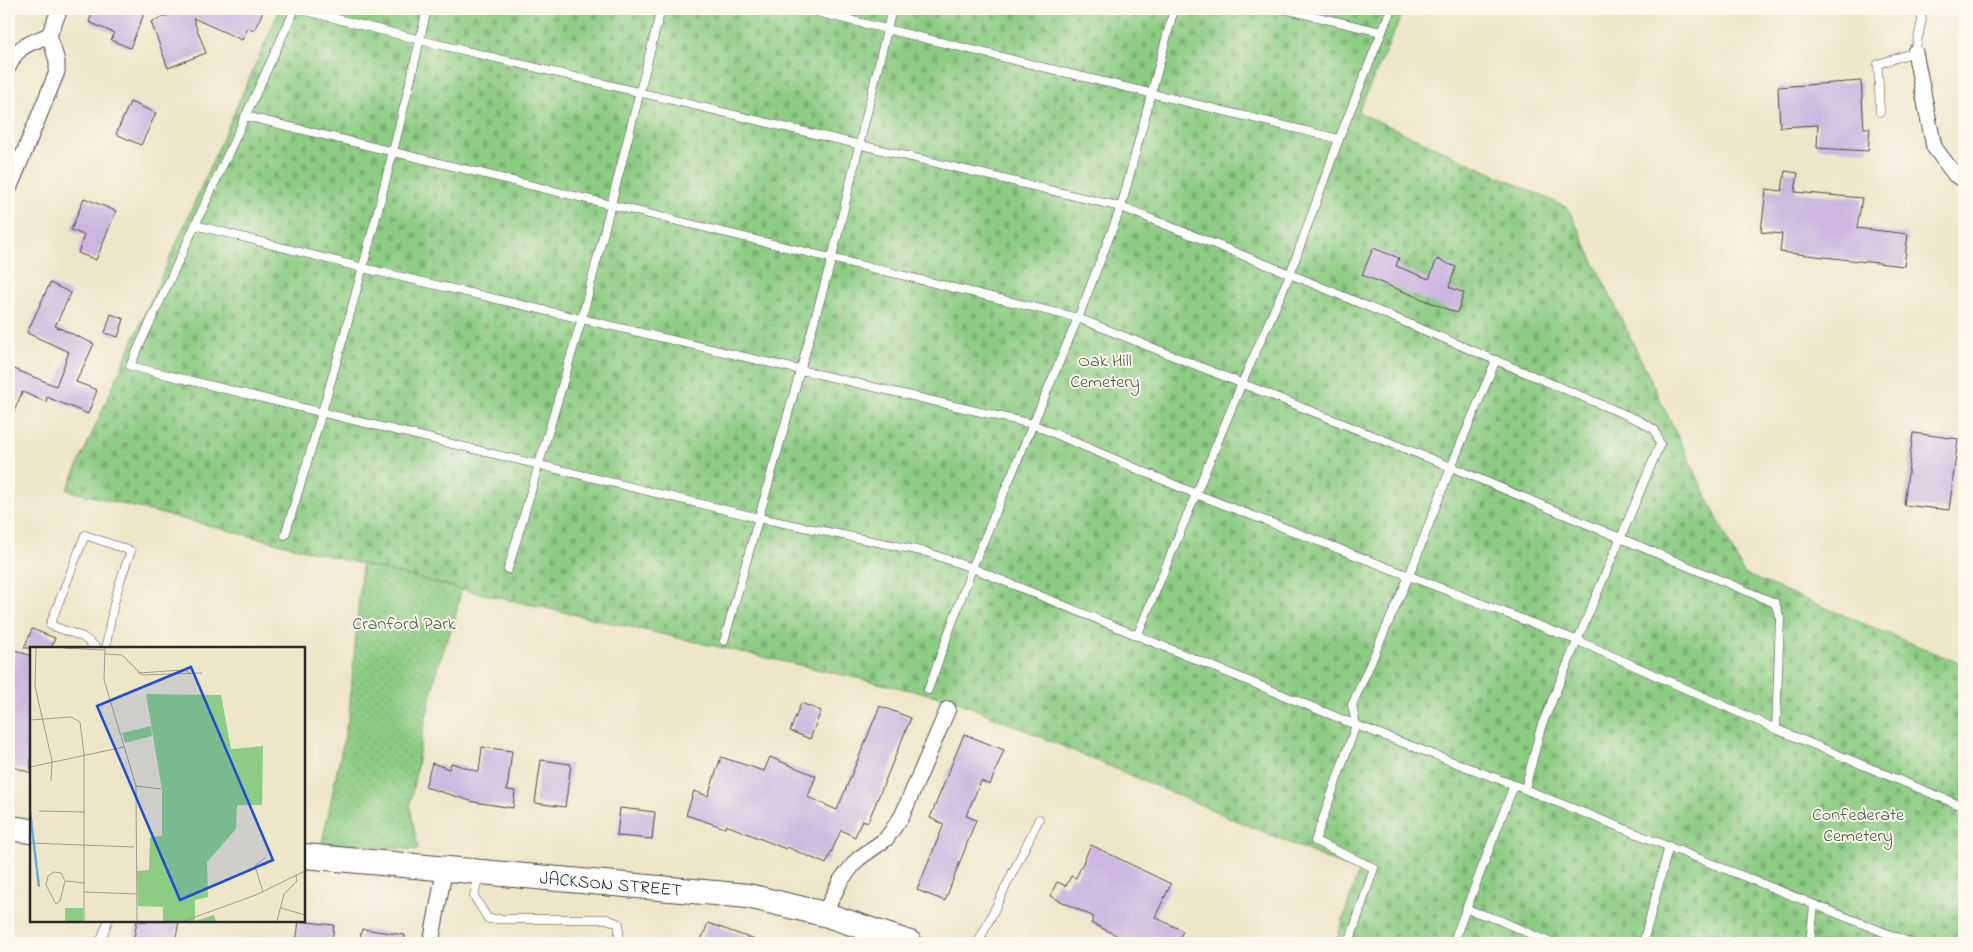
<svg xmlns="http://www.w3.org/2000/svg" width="1973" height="952" viewBox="0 0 1973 952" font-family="'Indie Flower',sans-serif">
	<defs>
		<pattern id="grass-dots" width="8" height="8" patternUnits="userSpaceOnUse" patternTransform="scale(1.25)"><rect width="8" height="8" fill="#8ccc83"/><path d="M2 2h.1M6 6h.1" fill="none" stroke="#79af71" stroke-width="1.8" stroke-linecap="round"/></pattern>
		<pattern id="cemetery-stones" width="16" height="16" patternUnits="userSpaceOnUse" patternTransform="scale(1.25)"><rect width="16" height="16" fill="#8ccc83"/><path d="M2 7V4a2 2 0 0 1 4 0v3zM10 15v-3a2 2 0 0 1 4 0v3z" fill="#79af71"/></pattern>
	</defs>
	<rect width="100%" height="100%" fill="#fbf7ec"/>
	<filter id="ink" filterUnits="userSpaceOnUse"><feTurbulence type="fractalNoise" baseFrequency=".02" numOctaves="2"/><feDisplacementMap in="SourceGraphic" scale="10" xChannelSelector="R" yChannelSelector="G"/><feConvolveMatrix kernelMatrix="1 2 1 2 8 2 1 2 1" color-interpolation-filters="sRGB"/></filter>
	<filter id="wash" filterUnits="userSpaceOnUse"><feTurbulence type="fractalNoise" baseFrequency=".0096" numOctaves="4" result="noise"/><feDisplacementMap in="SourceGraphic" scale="20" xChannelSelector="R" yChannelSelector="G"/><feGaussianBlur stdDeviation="1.12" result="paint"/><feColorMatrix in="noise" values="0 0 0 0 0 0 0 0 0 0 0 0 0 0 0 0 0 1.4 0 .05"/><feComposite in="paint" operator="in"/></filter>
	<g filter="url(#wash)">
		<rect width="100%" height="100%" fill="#eee6c9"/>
		<!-- grass -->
		<path fill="url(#grass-dots)" stroke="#5c7c57" d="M362 564 461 589 455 619 437 668 422 736 410 806 418 850 322 843 349 715Z"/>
		<!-- cemetery -->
		<path fill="url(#cemetery-stones)" stroke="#5c7c57" d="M280 9H1405L1358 112 1568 208 1744 574 1964 665V943H1336L1358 872 954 700 461 589 67 490Z"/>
		<g id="blocks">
			<!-- building -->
			<g fill="#ccb6df">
				<path d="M94 9H146L130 48 111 40 114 33 89 22Z"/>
				<path d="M173 9H264L254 31 248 28 242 40 193 18 206 53 168 68 151 22 179 11Z"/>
				<path d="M1861 81 1864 128H1870L1868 151 1817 148 1818 125 1780 127 1778 87Z"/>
				<path d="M130 102 156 113 141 145 116 134Z"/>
				<path d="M1785 171 1798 173 1795 192 1862 198 1857 228 1908 234 1904 266 1780 252 1782 234 1761 232 1766 189 1782 191Z"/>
				<path d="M84 198 116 211 96 260 78 253 84 235 71 230Z"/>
				<path d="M1373 248 1399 258 1396 266 1429 279 1437 259 1456 267 1449 287 1464 293 1457 313 1362 275Z"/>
				<path d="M50 283 71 293 55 326 94 344 76 382 97 390 88 414 47 397 46 402 22 392 9 424V367L56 386 69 352 27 333Z"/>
				<path d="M111 314 124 319 118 337 105 333Z"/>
				<path d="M1913 433 1958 439 1949 510 1904 505Z"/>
				<path d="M32 629 55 638 51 648H24Z"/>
				<path d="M15 650 31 656V773L9 765V668Z"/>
				<path d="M801 703 821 711 810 739 790 731Z"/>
				<path d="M880 706 911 718 868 822 862 820 855 837 841 830 826 864 787 847 786 849 726 825 725 828 686 815 694 791 708 796 721 757 764 771 770 757 816 776 808 797 837 810Z"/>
				<path d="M964 734 1004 750 990 785 981 781 966 816 976 820 945 901 917 890 944 824 930 818Z"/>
				<path d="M482 747 512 751 507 790 515 791 513 808 474 802 425 787 432 763 449 769 451 763 479 772Z"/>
				<path d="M541 760 571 764 565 807 535 803Z"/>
				<path d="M620 808 655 812 652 839 617 836Z"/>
				<path d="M1091 845 1171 884 1155 917 1183 931 1177 943H1146L1133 937 1131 942 1091 923 1094 917 1050 896 1057 882 1066 886 1071 876 1076 878Z"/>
				<path d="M137 921H179L175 943H133Z"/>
				<path d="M299 921 334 925 332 942 327 941V943H296Z"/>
				<path d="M708 923 758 941V943H700Z"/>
				<path d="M362 929 405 935 404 943H359Z"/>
			</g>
		</g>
	</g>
	<g filter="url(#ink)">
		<use href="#blocks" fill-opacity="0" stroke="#484743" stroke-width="1"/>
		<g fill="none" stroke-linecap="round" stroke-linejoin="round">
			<!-- lane casing -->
			<g stroke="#484743" stroke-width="9">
				<g id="lane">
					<path d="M295 9 130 366 759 518 926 552 972 568 1356 725 1514 785 1911 943"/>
					<path d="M298 9 420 40 1121 207 1290 274 1638 420 1655 430 1660 444 1541 727 1525 789"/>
					<path d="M804 9 1339 139"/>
					<path d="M1284 9 1381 32"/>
					<path d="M1880 112 1878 64 1915 52 1922 20 1919 9"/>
					<path d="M245 116 1078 318 1451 467 1775 603 1780 618 1776 729"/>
					<path d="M195 225 363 268 1032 424 1196 494 1576 640 1776 729 1964 807"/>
					<path d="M285 535C339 361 387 186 427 9"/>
					<path d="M508 569 582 318 661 9"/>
					<path d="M1137 636 1242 383 1290 274 1339 139 1391 9"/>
					<path d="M724 641 832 258 892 9"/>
					<path d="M97 648 83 637 50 625 85 535 131 551C117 586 111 612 106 648"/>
					<path d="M928 690 972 568 1078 318 1121 207 1174 9"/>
					<path d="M479 875 474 896 488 919H607L619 924V943"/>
					<path d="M1466 909 1499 920 1551 943"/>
					<path d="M100 943 108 921"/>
					<path d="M978 943 1039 819"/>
					<path d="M1349 943 1374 868 1315 841 1356 725 1352 705 1409 576 1451 467 1496 360"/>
					<path d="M1453 943 1514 785"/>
					<path d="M1643 943 1669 846"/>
					<path d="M1810 943 1814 905"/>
				</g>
			</g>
			<!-- street casing -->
			<g stroke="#484743" stroke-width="17">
				<g id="street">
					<path d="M1915 52 1934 147 1955 175 1964 179"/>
					<path d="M9 66C18 44 30 44 49 35"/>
					<path d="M9 189 57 72V61L49 35 60 9"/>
					<path d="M824 914 841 880 858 859 886 839 902 816 948 709"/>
					<path d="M431 943 445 867"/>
				</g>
			</g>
			<!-- primary casing -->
			<g stroke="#484743" stroke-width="26">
				<g id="primary">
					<path d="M9 828 31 831"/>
					<path id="s1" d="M304 856 748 896 824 914 910 943"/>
				</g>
			</g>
			<!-- lane -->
			<use href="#lane" stroke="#fff" stroke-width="8"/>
			<!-- street -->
			<use href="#street" stroke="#fff" stroke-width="15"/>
			<!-- primary -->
			<use href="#primary" stroke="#fff" stroke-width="24"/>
		</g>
	</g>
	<g text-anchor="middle" stroke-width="4" stroke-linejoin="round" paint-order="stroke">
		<!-- park labels -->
		<g font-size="18" fill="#485b45" stroke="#fbf7ec">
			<text x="1105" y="366">Oak Hill<tspan x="1105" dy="21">Cemetery</tspan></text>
			<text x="404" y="629">Cranford Park</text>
			<text x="1858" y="820">Confederate<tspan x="1858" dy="21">Cemetery</tspan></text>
		</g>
		<!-- street labels -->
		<g font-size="18" fill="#2b2b2b" stroke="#fbf7ec">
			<text dy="6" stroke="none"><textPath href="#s1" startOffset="308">JACKSON STREET</textPath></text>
		</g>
	</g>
	<!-- overview -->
	<g transform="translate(30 647)">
		<rect width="275" height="275" fill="#eee6c9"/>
		<path d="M121 79 122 89 95 96 92 86ZM35 261H53V274H35Z" fill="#8ccc83"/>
		<path d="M116 47 191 48 201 102 233 99 232 158H207L206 182 177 215 178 250 165 253V274L184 268 186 274H133V260L108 259 107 224 119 223 120 190 132 189V143Z" fill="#8ccc83"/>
		<path fill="none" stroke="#64b3de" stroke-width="2.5" d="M0 164 9 240"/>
		<path fill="none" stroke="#a09b8a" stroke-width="1" d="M6 1 5 39 22 114 21 134M33 1 74 3M75 1 74 33 106 139 107 274M75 7 92 8 112 28 172 26M108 26 154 23 160 26M0 73 41 70 50 75 54 107V274M0 120 94 100M106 139 131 142M9 164 55 165M0 196 104 200M24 225 31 226 35 234 30 254 26 257 16 238 18 229ZM36 234 54 236M55 245 106 247M233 245 225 219 236 210M251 261 275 268M154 274 226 248 275 224M247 274 254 247 267 234 266 229"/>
		<path fill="#1d4ed8" fill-opacity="0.15" stroke="#1d4ed8" stroke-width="2.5" d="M161 20 243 213 150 253 67 59Z"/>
		<rect width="275" height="275" fill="none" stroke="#2b2b2b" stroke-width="2.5"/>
	</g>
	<!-- margin -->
	<rect width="1973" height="952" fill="none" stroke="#fbf7ec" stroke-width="30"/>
</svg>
